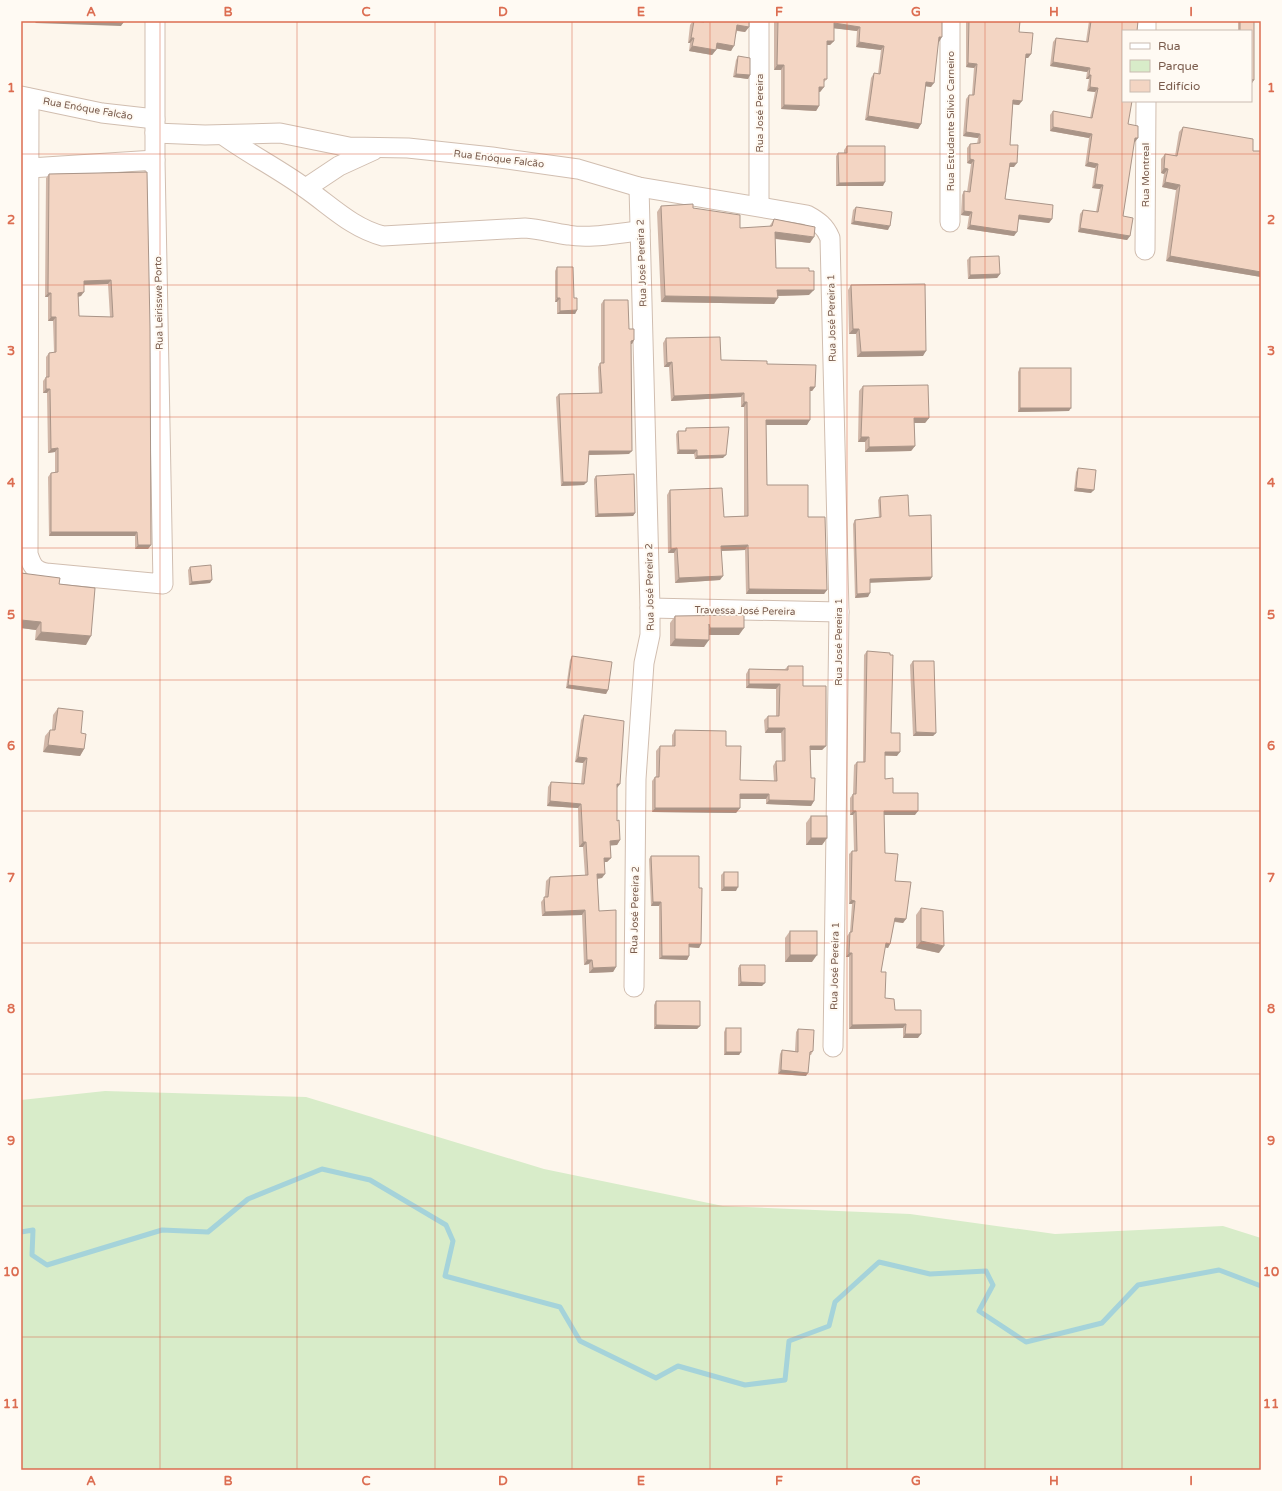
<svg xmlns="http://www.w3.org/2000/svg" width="1282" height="1491" viewBox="0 0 1282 1491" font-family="'Varela Round',sans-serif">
	<rect width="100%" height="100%" fill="#fdf6ec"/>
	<!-- green -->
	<path fill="#d8ecc9" d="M105 1091 306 1097 544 1169 723 1206 910 1214 1055 1234 1223 1226 1261 1238V1470H21V1100Z"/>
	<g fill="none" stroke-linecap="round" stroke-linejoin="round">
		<!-- stream -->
		<path stroke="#a5d3da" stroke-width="5" d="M21 1232 33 1230 32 1255 47 1265 162 1230 208 1232 248 1199 322 1169 370 1180 446 1225 453 1241 445 1276 560 1307 580 1341 656 1378 678 1366 745 1385 785 1380 789 1341 829 1326 835 1302 879 1262 930 1274 986 1271 993 1285 979 1311 1026 1342 1102 1323 1138 1285 1219 1270 1261 1286"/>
		<!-- minor casing -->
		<g stroke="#d1beb0" stroke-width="21">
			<g id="minor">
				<path d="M759 21V206"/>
				<path d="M950 21V222"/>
				<path d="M1146 31V21"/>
				<path d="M21 96 102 113 155 119"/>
				<path d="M29 98 28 554C32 566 34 570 46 573L163 584 155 160V21"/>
				<path d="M155 133 205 135 280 133 349 147 408 148 492 157 578 169 639 187 807 215C818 221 825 226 830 238L839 612 833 1047"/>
				<path d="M223 135C249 154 279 169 305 188 331 206 352 228 383 236L525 228C540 229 553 233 568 235 591 239 617 233 640 231"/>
				<path d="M30 168 155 160"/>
				<path d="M306 188 339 166 374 150"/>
				<path d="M1145 250 1146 101"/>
				<path d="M650 608 839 612"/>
				<path d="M634 987 636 779 644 663 650 635V608L639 187"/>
			</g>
		</g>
		<!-- minor -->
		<use href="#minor" stroke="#fff" stroke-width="19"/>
	</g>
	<!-- wall -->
	<g fill="#d1b7a8" fill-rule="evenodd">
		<path d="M693 21H749V27L745 32 737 31 731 51 716 48V50L712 55 689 51 690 43H688L690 25Z"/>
		<path d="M774 21H942L931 87 926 86 921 124 918 129 865 120 871 78 874 73 878 74 881 50 856 47 857 31 834 28V41L830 45H827V79L824 82V87L820 92H819V106L816 111 781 109V70H774Z"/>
		<path d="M966 21H1020L1019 32 1031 54 1028 58H1026L1019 105 1013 104 1010 145 1014 167H1010L1005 199 1052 219 1049 223 1019 219 1014 236 967 229 969 216 961 215 962 195 964 191 967 192 971 164 967 163V148L970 144H977L978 138 963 136 966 99 969 95H972L974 68 966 67Z"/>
		<path d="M1089 21H1138L1128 124 1135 142H1134L1123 216 1130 236 1127 240 1078 232 1080 214 1083 210 1096 212 1100 189 1092 188 1095 168 1085 166 1089 138 1050 131V115L1053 111 1090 118 1095 92 1087 91 1089 79H1086L1087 72 1050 66 1053 42 1056 38 1086 41Z"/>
		<path d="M1238 21H1254V80L1252 83 1251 31H1238Z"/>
		<path d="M738 56 750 75 748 79 733 77 736 60Z"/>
		<path d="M1183 127 1253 151H1261V277L1166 261 1176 190 1162 187 1164 174 1161 173V159L1165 154 1175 156 1179 132Z"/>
		<path d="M847 146 883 186H836V156L838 153H844V150Z"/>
		<path d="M147 172 151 545 148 549H135V536H49L48 477 51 473H55V452L48 453 47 393H43V381L46 377V357L49 353 54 352 53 321H48V297H45L46 178 49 174ZM108 284 110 317 79 316 78 297 81 296 84 285Z"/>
		<path d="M661 206 693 208 740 228 769 227 774 219 810 243 775 239 776 268 809 295 778 296 774 304 661 302 657 212Z"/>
		<path d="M856 207 888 230 851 224 853 210Z"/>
		<path d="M970 257 1000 274 997 278 968 279 967 260Z"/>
		<path d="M557 267 577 310 575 314H557V302H555V271Z"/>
		<path d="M851 285 923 356 857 357 856 334H849L848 290Z"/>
		<path d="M604 300 629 329 634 340 632 344H631L629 454 589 455 584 485 561 486 556 397 559 394 599 393 598 367 600 363H601V304Z"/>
		<path d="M666 338 721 360 767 364 815 387 812 391H810L807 425H766L767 485 808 517 827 590 824 594H746L745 550 722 551 720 580 675 583 674 553H668L667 495 670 490 724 517 744 516V407H741V397L671 401 669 367H664L663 343Z"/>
		<path d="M1020 368 1069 411 1018 412V372Z"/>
		<path d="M863 386 929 418 925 423H914L915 446 911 451 865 452V442H858L859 391Z"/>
		<path d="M686 428 723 458 695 459 694 454H677L676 434 678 431H685Z"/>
		<path d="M1078 468 1091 493 1074 491 1076 472Z"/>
		<path d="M596 476 635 513 633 516 595 517 594 479Z"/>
		<path d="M880 497 909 516 930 580 870 582 868 597 855 598 853 524 855 520 879 518 878 500Z"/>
		<path d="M190 567 210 583 189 585 188 570Z"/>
		<path d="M21 573 59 584 86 645 35 640 36 630 21 628Z"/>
		<path d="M675 616 739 635H709L704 647 670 646V623Z"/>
		<path d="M867 651 897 756H885V779L893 793 915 815H884L885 853 895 881 906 919 903 923 894 922 890 944 888 948 885 947 881 972 885 998 918 1038H903V1028L849 1029V957H846L847 936 850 932 852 904H849V854L852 851H854L853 815H850V798L853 794 854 765 857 762H863L864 655Z"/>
		<path d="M572 656 608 690 606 694 566 688 570 660Z"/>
		<path d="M913 661 936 733 933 736H913L910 665Z"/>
		<path d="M788 666 803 686 826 746 822 750H810L811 778 814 801 811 806 766 804V799H740V808L736 813 652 812V781L655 777H656V751L660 746H672V735L675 730 726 746 740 780 774 781 773 766 776 761H782L781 733H765L764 720 768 716H776V689L746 688V674L749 669H785Z"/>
		<path d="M58 708 81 733 84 749 80 756 43 752 45 736 50 730H52L53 715Z"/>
		<path d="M584 715 617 788V821L620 840 617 845H610L611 858 607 862H605L602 878 597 879 599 911 616 967 613 972 589 973V964L584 965 582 915 542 916 541 902 545 897 546 881 550 877 585 875 583 847H579L578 808 547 806 548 787 551 782 581 784 583 763 575 762 581 720Z"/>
		<path d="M811 816 827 838 822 845H806V823Z"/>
		<path d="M651 856 699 888 701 944 699 948 689 947V956L687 960 659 959V906H651L649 859Z"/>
		<path d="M724 872 736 891H721V875Z"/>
		<path d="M921 908 939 953 916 948V915Z"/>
		<path d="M790 931 812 962H785V938Z"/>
		<path d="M740 965 762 986H738V968Z"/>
		<path d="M656 1001 700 1026 697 1029H654V1005Z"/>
		<path d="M726 1028 741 1052 739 1055H724V1032Z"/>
		<path d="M798 1029 813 1051 811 1055H810L806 1076 778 1074 780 1054 782 1050 795 1051 796 1032Z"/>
	</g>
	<!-- shaded-wall -->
	<g fill="#aa9588">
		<path d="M37 21H75L123 23 121 26 35 23Z"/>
		<path d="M834 23 860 27 857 31 831 28Z"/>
		<path d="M737 25 749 27 745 32 734 30Z"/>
		<path d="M939 37H942L939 42Z"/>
		<path d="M691 38H694L690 43H688Z"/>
		<path d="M827 41H834L830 45H824Z"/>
		<path d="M859 42 884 46 881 50 856 47Z"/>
		<path d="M717 43 734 46 731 51 713 48Z"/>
		<path d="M692 46 716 50 712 55 689 51Z"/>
		<path d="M1026 54H1031L1028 58H1023Z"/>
		<path d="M1053 62 1090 68 1087 72 1050 66Z"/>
		<path d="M968 63 977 64 974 68 966 67Z"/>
		<path d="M777 65H784L781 70H774Z"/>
		<path d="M736 74 750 75 748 79 733 77Z"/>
		<path d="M1089 75H1091L1089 79H1086Z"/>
		<path d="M1251 79 1254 80 1252 83H1251Z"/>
		<path d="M926 82 934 83 931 87 923 86Z"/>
		<path d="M819 87H824L820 92H816Z"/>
		<path d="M1090 87 1098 88 1095 92 1087 91Z"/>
		<path d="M1013 100 1022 101 1019 105 1010 104Z"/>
		<path d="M784 105 819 106 816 111 781 109Z"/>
		<path d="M868 116 921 124 918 129 865 120Z"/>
		<path d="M1053 127 1092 134 1089 138 1050 131Z"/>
		<path d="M966 132 980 134 978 138 963 136Z"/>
		<path d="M1135 138H1138L1135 142H1132Z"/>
		<path d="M970 159 974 160 971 164 967 163Z"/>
		<path d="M1088 162 1098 164 1095 168 1085 166Z"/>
		<path d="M1010 163H1017L1014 167H1007Z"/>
		<path d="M1164 168 1168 169 1164 174 1161 173Z"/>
		<path d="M885 182 883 186H836L839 183Z"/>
		<path d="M1165 182 1180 185 1176 190 1162 187Z"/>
		<path d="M1095 184 1103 185 1100 189 1092 188Z"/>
		<path d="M964 211 972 212 969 216 961 215Z"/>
		<path d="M1019 215 1052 219 1049 223 1016 219Z"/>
		<path d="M854 221 890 226 888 230 851 224Z"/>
		<path d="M970 225 1017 232 1014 236 967 229Z"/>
		<path d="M1080 228 1130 236 1127 240 1078 232Z"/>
		<path d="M775 232 814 237 810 243 770 238Z"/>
		<path d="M1170 256 1261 272V277L1166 261Z"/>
		<path d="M1000 274 997 278 968 279 970 275Z"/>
		<path d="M111 280 108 284 81 285 84 281Z"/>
		<path d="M777 290H814L809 295 773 296Z"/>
		<path d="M84 292 81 296 76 297 78 293Z"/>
		<path d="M48 293H51L48 297H45Z"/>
		<path d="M665 296 778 298 774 304 661 302Z"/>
		<path d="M557 298H560L557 302H555Z"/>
		<path d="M577 310 575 314H557L560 311Z"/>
		<path d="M51 317H56L53 321H48Z"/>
		<path d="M853 329H859L856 334H849Z"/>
		<path d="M634 340 632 344H628L631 341Z"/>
		<path d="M926 351 923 356 857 357 861 352Z"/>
		<path d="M672 362 669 367H664L667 363Z"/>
		<path d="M810 387H815L812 391H807Z"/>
		<path d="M46 389H50L47 393H43Z"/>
		<path d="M744 393 741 397 671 401 674 396Z"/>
		<path d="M744 402H747L744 407H741Z"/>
		<path d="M1020 408H1071L1069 411 1018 412Z"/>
		<path d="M914 418H929L925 423H911Z"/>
		<path d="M766 420H810L807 425H763Z"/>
		<path d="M861 437H869L865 442H858Z"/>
		<path d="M915 446 911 451 865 452 869 447Z"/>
		<path d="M58 448 55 452 48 453 51 449Z"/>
		<path d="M679 450H697L694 454H677Z"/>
		<path d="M589 451H632L629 454 587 455Z"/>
		<path d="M726 455 723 458 695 459 697 456Z"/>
		<path d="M563 482H587L584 485 561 486Z"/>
		<path d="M1076 488 1094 490 1091 493 1074 491Z"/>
		<path d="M635 513 633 516 595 517 598 514Z"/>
		<path d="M51 532H137L135 536H49Z"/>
		<path d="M138 545H151L148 549H135Z"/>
		<path d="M748 545 745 550 718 551 721 546Z"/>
		<path d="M677 548 674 553H668L671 549Z"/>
		<path d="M723 576 720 580 675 583 679 578Z"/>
		<path d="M932 577 930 580 867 583 870 579Z"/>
		<path d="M212 580 210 583 189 585 192 582Z"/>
		<path d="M749 589 827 590 824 594H746Z"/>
		<path d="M870 593 868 597 855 598 857 594Z"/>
		<path d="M21 620 41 622 36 630 21 628Z"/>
		<path d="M710 628H744L739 635H705Z"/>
		<path d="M41 632 91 636 86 645 35 640Z"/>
		<path d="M675 639 709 640 704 647 670 646Z"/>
		<path d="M749 684H780L776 689 746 688Z"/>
		<path d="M568 685 608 690 606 694 566 688Z"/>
		<path d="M768 728H785L781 733H765Z"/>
		<path d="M916 732 936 733 933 736H913Z"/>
		<path d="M48 745 84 749 80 756 43 752Z"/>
		<path d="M810 746H826L822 750H807Z"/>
		<path d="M885 752H900L897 756 882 755Z"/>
		<path d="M578 757 587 758 583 763 575 762Z"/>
		<path d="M617 784H620L617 788Z"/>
		<path d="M740 794H769L766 799H737Z"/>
		<path d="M769 800 814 801 811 806 766 804Z"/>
		<path d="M550 801 581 804 578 808 547 806Z"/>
		<path d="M655 808H740L736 813 652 812Z"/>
		<path d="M853 811H856L853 815H850Z"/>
		<path d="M884 811H918L915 815H881Z"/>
		<path d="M811 838H827L822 845H806Z"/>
		<path d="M620 840 617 845 606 846 610 841Z"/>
		<path d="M583 842H586L583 847H579Z"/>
		<path d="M604 858H611L607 862H601Z"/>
		<path d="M597 874H605L602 878 594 879Z"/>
		<path d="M724 887H738L736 891H721Z"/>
		<path d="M851 900 855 901 852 904H849Z"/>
		<path d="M653 902H661L659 906H651Z"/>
		<path d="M585 910 582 915 542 916 545 912Z"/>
		<path d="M895 918 906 919 903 923 892 921Z"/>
		<path d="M921 941 944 946 939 953 916 948Z"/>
		<path d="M886 943 890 944 888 948 883 947Z"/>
		<path d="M689 944H701L699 948 687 947Z"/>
		<path d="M849 953H852L849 957H846Z"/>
		<path d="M790 955H817L812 962H785Z"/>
		<path d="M662 956H689L687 960 659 959Z"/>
		<path d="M587 960H592L589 964 584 965Z"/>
		<path d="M616 967 613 972 589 973 593 968Z"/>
		<path d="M741 982 765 983 762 986H738Z"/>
		<path d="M906 1024 903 1028 849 1029 852 1025Z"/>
		<path d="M656 1025 700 1026 697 1029H654Z"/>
		<path d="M905 1034H921L918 1038H903Z"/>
		<path d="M726 1052H741L739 1055H724Z"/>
		<path d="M781 1070 808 1073 806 1076 778 1074Z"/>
	</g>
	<!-- building -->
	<g fill="#f3d5c3" stroke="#aa9588" fill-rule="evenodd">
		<path d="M75 21H123V23Z"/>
		<path d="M694 21 704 22V21H749V27L737 25 734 46 717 43 716 50 692 46 694 38H691Z"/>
		<path d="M778 21H942V37H939L934 83 926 82 921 124 868 116 874 73 880 74 884 46 859 42 860 27 834 23V41H827V79H824V87H819V106L784 105V65H777Z"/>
		<path d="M969 21H1020L1019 32 1033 33 1031 54H1026L1022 101 1013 100 1010 145H1018L1017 163H1010L1005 199 1053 205 1052 219 1019 215 1017 232 970 225 972 212 964 211V191L970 192 974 160 970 159V144L980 143V134L966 132 969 95H974L977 64 968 63Z"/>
		<path d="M1091 21H1138L1137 31H1123V101H1132L1128 124 1138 126V138H1135L1123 216 1133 218 1130 236 1080 228 1083 210 1098 212 1103 185 1095 184 1098 164 1088 162 1092 134 1053 127V111L1092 118 1098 88 1090 87 1091 75H1089L1090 68 1053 62 1056 38 1088 42Z"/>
		<path d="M1240 21H1254V80L1251 79V31H1240Z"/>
		<path d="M738 56 750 58V75L736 74Z"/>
		<path d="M1183 127 1253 139V151H1261V272L1170 256 1180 185 1165 182 1168 169 1164 168 1165 154 1177 156Z"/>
		<path d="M847 146H885V182L839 183 838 153H847Z"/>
		<path d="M147 172 150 328 151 545H138L137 532H51V473L58 472V448L51 449 50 389H46V377H49V353L56 352V317H51V293H48L49 174ZM111 280 113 317 79 316 78 293 84 292V281Z"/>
		<path d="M693 204V208L740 215V228L772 226 774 219 815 227 814 237 775 232 776 268H809V271H814V290H777L778 298 665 296 661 206Z"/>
		<path d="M856 207 892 212 890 226 854 221Z"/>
		<path d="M999 256 1000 274 970 275V257Z"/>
		<path d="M557 267H573L574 298H577V310L560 311V298H557Z"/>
		<path d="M925 284 926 351 861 352 859 329H853L851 285Z"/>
		<path d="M604 300H628L629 329H634V340L631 341 632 451H589L587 482H563L559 394 602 393 600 363H604Z"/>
		<path d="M720 337 721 360 767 361V364L816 365 815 387H810V420H766L767 485H808V517H825L827 590 749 589 748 545 721 546 723 576 679 578 677 548 671 549 670 490 722 488 724 517 748 516 747 402H744V393L674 396 672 362 667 363 666 338Z"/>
		<rect x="1020" y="368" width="51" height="40"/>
		<path d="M928 385 929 418H914L915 446 869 447V437H861L863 386Z"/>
		<path d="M729 427 726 455 697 456V450H679L678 431H686V428Z"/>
		<path d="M1078 468 1096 470 1094 490 1076 488Z"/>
		<path d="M634 474 635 513 598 514 596 476Z"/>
		<path d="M908 495 909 516 931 515 932 577 870 579V593L857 594 855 520 881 517 880 497Z"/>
		<path d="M211 565 212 580 192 582 190 567Z"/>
		<path d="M21 573 60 578 59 584 95 588 91 636 41 632V622L21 620Z"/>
		<path d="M744 615V628H710L709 624V640L675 639V616Z"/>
		<path d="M867 651 890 653V655H893L891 733H900V752H885V779L893 778V793H918V811H884L885 853 898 854 895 881 911 882 906 919 895 918 890 944 886 943 881 972H886L885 998 894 999 895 1010H921V1034H905L906 1024 852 1025V953H849L850 932H852L855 901 851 900 852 851H857L856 811H853V794H856L857 762H865Z"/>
		<path d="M572 656 612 662 608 690 568 685Z"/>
		<path d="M913 661H934L936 733 916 732Z"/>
		<path d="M788 666H803V686H826V746H810L811 778H815L814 801 769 800V794H740V808H655V777H659L660 746H675V730L726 731V746H741L740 780 777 781 776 761H785V728H768V716H779L780 684H749V669L788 670Z"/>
		<path d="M58 708 83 711 81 733 86 734 84 749 48 745 50 730H55Z"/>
		<path d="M584 715 624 721 620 784H617V821L619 820 620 840 610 841 611 858H604L605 874H597L599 911 616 910V967L593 968 592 960H587L585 910 545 912 544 897H548L550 877 588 875 586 842H583L581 804 550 801 551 782 584 784 587 758 578 757Z"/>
		<rect x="811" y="816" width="16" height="22"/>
		<path d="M651 856H699V888H702L701 944H689V956H662L661 902H653Z"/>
		<rect x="724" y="872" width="14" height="15"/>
		<path d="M921 908 943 911 944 946 921 941Z"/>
		<rect x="790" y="931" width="27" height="24"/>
		<path d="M740 965H765V983L741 982Z"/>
		<path d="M656 1001H700V1026L656 1025Z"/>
		<rect x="726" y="1028" width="15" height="24"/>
		<path d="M798 1029 814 1030 813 1051 810 1052 808 1073 781 1070 782 1050 798 1052Z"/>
	</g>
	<!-- grid -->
	<path fill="none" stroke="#dc6d51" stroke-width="1" stroke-opacity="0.55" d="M160 21V1470M297 21V1470M435 21V1470M572 21V1470M710 21V1470M847 21V1470M985 21V1470M1122 21V1470M21 154H1261M21 285H1261M21 417H1261M21 548H1261M21 680H1261M21 811H1261M21 943H1261M21 1074H1261M21 1206H1261M21 1337H1261"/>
	<g text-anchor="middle" stroke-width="4" stroke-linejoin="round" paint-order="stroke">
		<!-- street labels -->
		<g font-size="10" fill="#7a5c4d" stroke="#fffaf3">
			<text transform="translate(88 108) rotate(10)" y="4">Rua Enóque Falcão</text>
			<text transform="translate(759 113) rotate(-90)" y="4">Rua José Pereira</text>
			<text transform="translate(950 121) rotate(-90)" y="4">Rua Estudante Silvio Carneiro</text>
			<text transform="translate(499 158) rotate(7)" y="4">Rua Enóque Falcão</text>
			<text transform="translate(1145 175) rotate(-90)" y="4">Rua Montreal</text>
			<text transform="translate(641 263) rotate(-92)" y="4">Rua José Pereira 2</text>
			<text transform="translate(158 303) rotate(-91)" y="4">Rua Leirisswe Porto</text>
			<text transform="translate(831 318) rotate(-91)" y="4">Rua José Pereira 1</text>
			<text transform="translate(649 587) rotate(-91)" y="4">Rua José Pereira 2</text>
			<text transform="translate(745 610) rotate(1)" y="4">Travessa José Pereira</text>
			<text transform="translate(838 642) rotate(-90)" y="4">Rua José Pereira 1</text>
			<text transform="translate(634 910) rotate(-89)" y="4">Rua José Pereira 2</text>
			<text transform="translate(834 966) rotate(-89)" y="4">Rua José Pereira 1</text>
		</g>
	</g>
	<!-- border -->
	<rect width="1282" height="1491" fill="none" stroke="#fffaf3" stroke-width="44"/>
	<!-- legend -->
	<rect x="1122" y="30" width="130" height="72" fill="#fffaf3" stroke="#cabbb1"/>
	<rect x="1130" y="43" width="20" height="6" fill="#ffffff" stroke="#cabbb1"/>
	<text x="1158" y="50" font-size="12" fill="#7a5c4d">Rua</text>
	<rect x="1130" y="60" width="20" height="12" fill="#d8ecc9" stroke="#cabbb1"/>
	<text x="1158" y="70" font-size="12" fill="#7a5c4d">Parque</text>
	<rect x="1130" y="80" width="20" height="12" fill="#f3d5c3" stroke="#cabbb1"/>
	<text x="1158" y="90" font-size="12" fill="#7a5c4d">Edifício</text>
	<rect x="22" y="22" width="1238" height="1447" fill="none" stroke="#dc6d51" stroke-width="1.5"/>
	<g font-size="13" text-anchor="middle" font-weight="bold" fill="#dc6d51">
		<text x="91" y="16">A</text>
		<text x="228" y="16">B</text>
		<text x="366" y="16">C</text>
		<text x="503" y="16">D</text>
		<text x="641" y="16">E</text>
		<text x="779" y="16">F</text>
		<text x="916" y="16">G</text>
		<text x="1054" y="16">H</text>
		<text x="1191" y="16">I</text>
		<text x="11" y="92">1</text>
		<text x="1271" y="92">1</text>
		<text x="11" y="224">2</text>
		<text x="1271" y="224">2</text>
		<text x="11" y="355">3</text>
		<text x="1271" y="355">3</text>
		<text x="11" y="487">4</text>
		<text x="1271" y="487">4</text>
		<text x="11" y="619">5</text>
		<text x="1271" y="619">5</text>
		<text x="11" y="750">6</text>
		<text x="1271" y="750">6</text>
		<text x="11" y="882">7</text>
		<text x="1271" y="882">7</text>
		<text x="11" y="1013">8</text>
		<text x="1271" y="1013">8</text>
		<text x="11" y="1145">9</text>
		<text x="1271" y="1145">9</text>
		<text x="11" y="1276">10</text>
		<text x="1271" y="1276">10</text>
		<text x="11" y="1408">11</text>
		<text x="1271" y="1408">11</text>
		<text x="91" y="1485">A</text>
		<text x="228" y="1485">B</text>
		<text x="366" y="1485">C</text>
		<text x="503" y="1485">D</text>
		<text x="641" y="1485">E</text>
		<text x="779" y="1485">F</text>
		<text x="916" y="1485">G</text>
		<text x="1054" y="1485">H</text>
		<text x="1191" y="1485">I</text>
	</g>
</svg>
